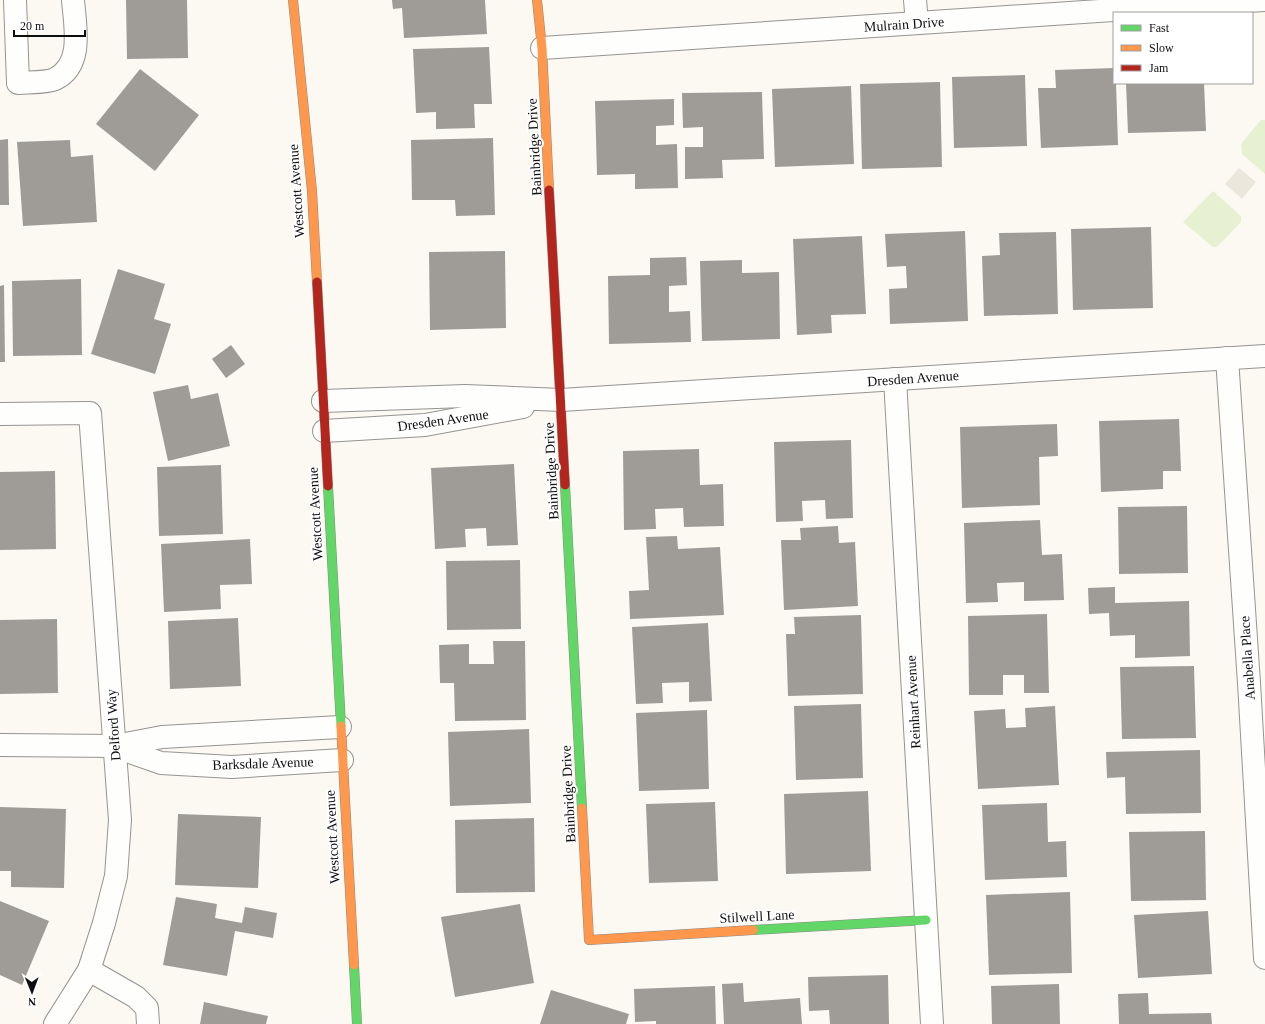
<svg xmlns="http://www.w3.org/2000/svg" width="1265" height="1024" viewBox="0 0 1265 1024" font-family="'Times New Roman',serif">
	<rect width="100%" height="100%" fill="#fbf9f2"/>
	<!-- green -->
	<g fill="#e7f1d1">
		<path d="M1261 120H1265V174L1242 154 1241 144Z"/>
		<path d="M1213 191 1241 216V222L1217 247H1213L1183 222Z"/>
	</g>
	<!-- plaza -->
	<path fill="#ebe7dd" d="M1239 168 1256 182 1242 199 1225 184Z"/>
	<!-- building -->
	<g fill="#9f9c98">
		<path d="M126 0H187L188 58 127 59Z"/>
		<path d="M392 0H485L487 34 404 38 402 8 393 9Z"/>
		<path d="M489 47 492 104H474L475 128 436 129V112L416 113 413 49Z"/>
		<path d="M1114 68V83H1116L1118 145 1041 148 1038 88H1056L1055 70Z"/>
		<path d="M140 69 199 115 155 171 96 124Z"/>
		<path d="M1025 75 1027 146 954 148 952 77Z"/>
		<path d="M940 82 942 167 862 169 860 84Z"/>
		<path d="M1126 83H1204L1206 131 1128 133Z"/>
		<path d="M851 86 854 164 775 167 772 89Z"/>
		<path d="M762 92 764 159 722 160 723 178 685 179V147H703V127L683 128 682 93Z"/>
		<path d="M674 99V125L656 126V145L677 144 678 188 635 189V174L597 175 595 101Z"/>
		<path d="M493 138 495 215 456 216 455 200H412L411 140Z"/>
		<path d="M8 139 9 205H0V140Z"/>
		<path d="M70 140 71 157 93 155 97 222 23 226 17 142Z"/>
		<path d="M1151 227 1153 308 1073 310 1071 229Z"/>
		<path d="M965 231 968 321 890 324 889 289 907 288 906 266 887 267 885 234Z"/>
		<path d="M1056 232 1058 314 984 316 982 256 1000 255 999 233Z"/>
		<path d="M862 236 866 314 831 315 832 333 797 335 793 239Z"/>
		<path d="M505 251 506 328 430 330 429 252Z"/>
		<path d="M686 257 687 285 669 286V312L690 311 691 342 609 344 608 276 650 275V258Z"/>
		<path d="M742 260V273L779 272 780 339 702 341 700 261Z"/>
		<path d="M118 269 165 284 154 319 171 324 155 374 91 354Z"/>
		<path d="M81 279 82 355 13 356 12 281Z"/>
		<path d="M4 285 5 362H0V286Z"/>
		<path d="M231 345 245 364 226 378 212 359Z"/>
		<path d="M188 385 191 399 218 393 230 446 168 461 153 392Z"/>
		<path d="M1179 419 1181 471H1163V489L1101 492 1099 421Z"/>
		<path d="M1057 424 1058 456 1039 457 1040 505 962 508 960 427Z"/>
		<path d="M851 440 853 518 826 519 825 500 802 501 803 521 776 522 774 442Z"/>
		<path d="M699 449 700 485 723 484 724 526 684 527 683 508 655 509 656 529 624 530 623 451Z"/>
		<path d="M514 464 518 545 487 546 486 528 465 529 466 547 435 549 431 468Z"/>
		<path d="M221 465 223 534 159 536 157 467Z"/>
		<path d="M55 471 56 549 0 550V472Z"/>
		<path d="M1187 506 1188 573 1119 574 1118 507Z"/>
		<path d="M1040 520 1042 555 1062 554 1064 600 1024 601V582L997 583 998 602 966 603 964 523Z"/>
		<path d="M838 526 839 543 855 542 858 606 784 610 781 540H801L800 528Z"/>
		<path d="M677 536 678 549 720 547 724 615 630 619 629 591 649 590 646 537Z"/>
		<path d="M250 539 252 584 220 585 221 609 164 612 161 544Z"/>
		<path d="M520 560 521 629 447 630 446 561Z"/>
		<path d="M1115 587V603L1189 601 1190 656 1135 658V635L1110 636 1109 613 1089 614 1088 588Z"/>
		<path d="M1047 614 1049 693H1024V675H1003V695H969L968 616Z"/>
		<path d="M861 615 863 694 788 696 786 634H795L794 617Z"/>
		<path d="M238 618 241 686 170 689 168 621Z"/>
		<path d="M57 619 58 693 0 694V620Z"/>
		<path d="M708 623 712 701 689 702V682L662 683 663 703 636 704 632 627Z"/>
		<path d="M493 641H525L526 720 455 721 454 683H440L439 645 469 644V664H494Z"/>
		<path d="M1194 666 1196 738 1122 739 1120 667Z"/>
		<path d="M861 704 863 778 796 780 794 706Z"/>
		<path d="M1055 706 1059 785 978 789 974 711 1005 709 1006 728 1026 727 1025 708Z"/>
		<path d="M707 710 709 789 639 791 636 713Z"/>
		<path d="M529 729 531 803 450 806 448 732Z"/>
		<path d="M1200 750 1201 813 1126 814 1125 777 1107 778 1106 752Z"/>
		<path d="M868 791 871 871 786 874 784 794Z"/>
		<path d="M715 802 718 881 649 883 646 804Z"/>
		<path d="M1047 803 1048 842 1066 841 1067 877 985 880 982 805Z"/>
		<path d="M0 807 66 809 64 888 11 887V871H0Z"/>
		<path d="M178 814 261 817 258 888 175 885Z"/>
		<path d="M534 818 535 892 456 893 455 820Z"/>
		<path d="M1205 831 1206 900 1131 901 1129 832Z"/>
		<path d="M1070 892 1072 973 989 975 986 895Z"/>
		<path d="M176 897 217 904 215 918 242 923 245 907 277 913 273 938 235 931 227 976 163 965Z"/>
		<path d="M0 901 49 921 22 985 0 975Z"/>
		<path d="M520 904 534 983 455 997 441 917Z"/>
		<path d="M1208 911 1212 974 1138 978 1134 915Z"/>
		<path d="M888 975 889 1024H830L829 1010 809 1011 808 977Z"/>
		<path d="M743 983 744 1002 800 998 802 1024H724L722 984Z"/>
		<path d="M1059 984 1060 1024H992L991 986Z"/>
		<path d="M715 986 716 1024H656V1021L635 1022 634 989Z"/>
		<path d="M551 990 629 1014 626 1024H540Z"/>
		<path d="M1148 993 1149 1014 1211 1013 1212 1024H1119L1118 994Z"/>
		<path d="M204 1002 268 1016 266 1024H200Z"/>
	</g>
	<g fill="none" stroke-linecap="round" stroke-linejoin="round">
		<!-- street casing -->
		<g stroke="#959491" stroke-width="24">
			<g id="street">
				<path d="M15 0 18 83C27 82 47 83 55 79 84 65 75 26 73 0"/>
				<path d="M915 0 917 23"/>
				<path d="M542 48 1265 0"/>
				<path d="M1227 358 1249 683 1265 958"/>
				<path d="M895 379 932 1024"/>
				<path d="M323 401 465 396 561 400 1265 356"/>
				<path d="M0 414 90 413 120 820 116 876 104 923 89 970 55 1024"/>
				<path d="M324 431 425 425 523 407"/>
				<path d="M0 745 115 746 162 737 340 727"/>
				<path d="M116 747 161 763 232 767 342 760"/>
				<path d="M89 970 136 997 147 1008 148 1024"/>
			</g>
		</g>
		<!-- fast casing -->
		<g stroke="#8b8a87" stroke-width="10">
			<g id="fast">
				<path d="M565 485 582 808"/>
				<path d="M328 486 341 726"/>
				<path d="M753 930 926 920"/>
				<path d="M354 965 357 1024"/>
			</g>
		</g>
		<!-- slow casing -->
		<g stroke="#8b8a87" stroke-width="10">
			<g id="slow">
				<path d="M293 0 312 191 317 282"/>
				<path d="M537 0 542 48 549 190"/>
				<path d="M341 726 354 965"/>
				<path d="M582 808 589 940 753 930"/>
			</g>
		</g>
		<!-- jam casing -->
		<g stroke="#8b8a87" stroke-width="10">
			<g id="jam">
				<path d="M549 190 565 485"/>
				<path d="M317 282 328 486"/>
			</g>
		</g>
		<!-- street -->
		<use href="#street" stroke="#fefefd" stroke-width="22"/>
		<!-- fast -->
		<use href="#fast" stroke="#63d668" stroke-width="9"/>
		<!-- slow -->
		<use href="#slow" stroke="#ff974d" stroke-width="9"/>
		<!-- jam -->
		<use href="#jam" stroke="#b3261e" stroke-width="9"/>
	</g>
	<g text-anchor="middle" stroke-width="4" stroke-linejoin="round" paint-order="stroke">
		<!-- street labels -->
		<g font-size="14" fill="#0e0e0e" stroke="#fff">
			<text transform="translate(904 24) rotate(-4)" y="5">Mulrain Drive</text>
			<text transform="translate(534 147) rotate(-93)" y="5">Bainbridge Drive</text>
			<text transform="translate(296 191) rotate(-94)" y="5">Westcott Avenue</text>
			<text transform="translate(913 378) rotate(-4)" y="5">Dresden Avenue</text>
			<text transform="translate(443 420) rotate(-8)" y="5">Dresden Avenue</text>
			<text transform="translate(551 471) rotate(-93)" y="5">Bainbridge Drive</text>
			<text transform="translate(315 514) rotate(-93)" y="5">Westcott Avenue</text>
			<text transform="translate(1247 658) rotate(-94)" y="5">Anabella Place</text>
			<text transform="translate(913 702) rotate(-93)" y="5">Reinhart Avenue</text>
			<text transform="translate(113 725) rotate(-94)" y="5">Delford Way</text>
			<text transform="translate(263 763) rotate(-2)" y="5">Barksdale Avenue</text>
			<text transform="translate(568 794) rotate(-93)" y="5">Bainbridge Drive</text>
			<text transform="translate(332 837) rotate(-93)" y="5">Westcott Avenue</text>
			<text transform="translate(757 916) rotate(-3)" y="5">Stilwell Lane</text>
		</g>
	</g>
	<!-- legend -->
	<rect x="1113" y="12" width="140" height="72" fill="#ffffff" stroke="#9f9f9f"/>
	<rect x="1121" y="25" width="20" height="6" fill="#63d668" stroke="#9f9f9f"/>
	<text x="1149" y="32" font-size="12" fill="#0e0e0e">Fast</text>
	<rect x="1121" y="45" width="20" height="6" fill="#ff974d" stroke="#9f9f9f"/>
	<text x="1149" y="52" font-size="12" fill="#0e0e0e">Slow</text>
	<rect x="1121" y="65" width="20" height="6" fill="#b3261e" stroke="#9f9f9f"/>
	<text x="1149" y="72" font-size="12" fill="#0e0e0e">Jam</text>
	<!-- north arrow -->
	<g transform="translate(32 992) rotate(179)" stroke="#ffffff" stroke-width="3" paint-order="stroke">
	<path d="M0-3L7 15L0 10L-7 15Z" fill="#0e0e0e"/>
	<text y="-6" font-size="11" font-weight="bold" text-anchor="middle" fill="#0e0e0e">N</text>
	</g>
	<!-- scale -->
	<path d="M14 30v6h71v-6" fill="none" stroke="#0e0e0e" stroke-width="2"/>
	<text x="20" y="30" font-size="12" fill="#0e0e0e" stroke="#ffffff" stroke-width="3" paint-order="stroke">20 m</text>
</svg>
